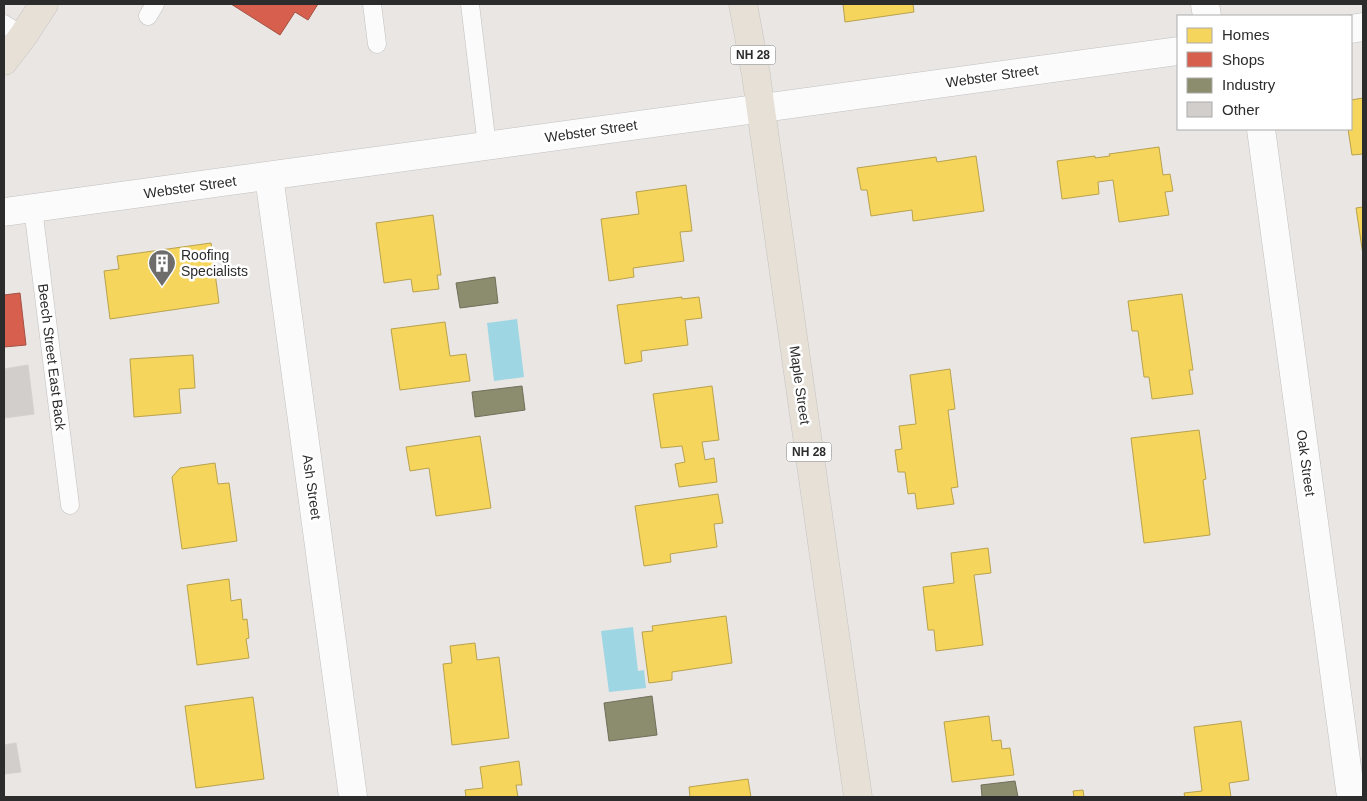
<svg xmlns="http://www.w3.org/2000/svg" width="1367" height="801" viewBox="0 0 1367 801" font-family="Arial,sans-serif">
	<rect width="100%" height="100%" fill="#e9e6e3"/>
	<!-- water -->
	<g fill="#9ed6e3">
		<path d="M517 319 524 377 494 381 487 323Z"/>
		<path d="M633 627 638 671 644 670 646 688 609 692 601 631Z"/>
	</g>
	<!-- homes -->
	<g fill="#f6d55c" stroke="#b9a24e">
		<path d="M843 4H913L914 12 845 22Z"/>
		<path d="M1363 98V154L1352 155 1348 129H1351V100Z"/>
		<path d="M1159 147 1163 175 1170 174 1173 191 1165 192 1169 215 1119 222 1113 180 1098 182 1099 194 1062 199 1057 161 1095 156V158L1110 156 1109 154Z"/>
		<path d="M976 156 984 211 913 221 912 210 871 216 867 190H861L857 168 936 157 937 162Z"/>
		<path d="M686 185 692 231 680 232 684 261 633 268 634 277 609 281 601 219 639 214 636 192Z"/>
		<path d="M1363 207V255L1356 208Z"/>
		<path d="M433 215 441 275H437L439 289 413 292 411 279 384 283 376 223Z"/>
		<path d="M211 243 219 303 110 319 104 271 119 269 117 256Z"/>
		<path d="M1182 294 1193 370H1189L1193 394 1152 399 1149 377H1144L1138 331H1132L1128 301Z"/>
		<path d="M682 297V299L699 297 702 318 685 320 688 345 641 351 642 361 625 364 617 305Z"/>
		<path d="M445 322 450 356 466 354 470 381 400 390 391 329Z"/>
		<path d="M193 355 195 388 179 389 181 413 134 417 130 359Z"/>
		<path d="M950 369 955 409 948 410 958 487 951 488 954 504 917 509 915 493 908 494 905 472H898L895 450 902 449 899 426 916 424 910 375Z"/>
		<path d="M712 386 719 440 702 442 705 460 714 458 717 482 679 487 675 464 685 462 682 446 661 448 653 394Z"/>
		<path d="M1199 430 1206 479 1203 480 1210 535 1144 543 1131 438Z"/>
		<path d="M480 436 491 508 436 516 429 468 410 471 406 447Z"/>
		<path d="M215 463 218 484 229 483 237 541 182 549 172 477 180 468Z"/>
		<path d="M718 494 723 523 714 524 717 547 670 554 671 562 644 566 635 506Z"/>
		<path d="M988 548 991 573 974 575 983 645 936 651 934 630H928L923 587 954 583 951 553Z"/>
		<path d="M229 579 231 601 241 599 243 620 247 619 249 638 246 639 249 658 197 665 187 585Z"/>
		<path d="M726 616 732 663 672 672V680L649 683 642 632 653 631 652 626Z"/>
		<path d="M475 643 477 660 499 657 509 738 452 745 443 664 452 663 450 646Z"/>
		<path d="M253 697 264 779 196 788 185 706Z"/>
		<path d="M989 716 992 741 1001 740 1002 749 1010 748 1014 775 952 782 944 722Z"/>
		<path d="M1241 721 1249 780 1229 783 1231 797H1185L1184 793 1202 791 1194 727Z"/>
		<path d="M519 761 522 785H516L518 797H466L465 790 483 788 480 767Z"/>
		<path d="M748 779 751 797H690L689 787Z"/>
		<path d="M1083 790 1084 797H1074L1073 791Z"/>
	</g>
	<!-- shops -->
	<g fill="#d6604d" stroke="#a35043">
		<path d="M231 4H318L308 20 295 12 280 35Z"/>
		<path d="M20 293 26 345 4 347V295Z"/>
	</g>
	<!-- industry -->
	<g fill="#8c8c6e" stroke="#6f6f5a">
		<path d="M495 277 498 303 460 308 456 283Z"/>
		<path d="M522 386 525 410 475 417 472 392Z"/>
		<path d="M652 696 657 735 609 741 604 703Z"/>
		<path d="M1015 781 1018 797H982L981 785Z"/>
	</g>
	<!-- building -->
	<g fill="#d1cecc" stroke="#d4d1cf">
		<path d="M28 365 34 414 4 418V369Z"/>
		<path d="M16 743 21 772 4 774V745Z"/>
	</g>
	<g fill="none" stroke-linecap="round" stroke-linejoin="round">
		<!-- service casing -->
		<g stroke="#c2c1c1" stroke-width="19">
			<g id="service">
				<path d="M372 4 377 44"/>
				<path d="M470 4 487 146"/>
				<path d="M148 16 155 4"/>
				<path d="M4 24 23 36"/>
				<path d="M33 208 70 505"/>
			</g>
		</g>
		<!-- minor casing -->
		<g stroke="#c2c1c1" stroke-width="29">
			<g id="minor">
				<path d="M1205 4 1207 16"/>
				<path d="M1261 129 1351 797"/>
				<path d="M269 176 353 797"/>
			</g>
		</g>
		<!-- tertiary casing -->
		<g stroke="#c2c1c1" stroke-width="29">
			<g id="tertiary">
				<path d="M1351 29 1363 27"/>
				<path d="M4 212 1178 51"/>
			</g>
		</g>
		<!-- primary casing -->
		<g stroke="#c5c4c2" stroke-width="29">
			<g id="primary">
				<path d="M743 4 756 75 858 797"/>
				<path d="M4 61 23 36 44 4"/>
			</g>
		</g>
		<!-- service -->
		<use href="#service" stroke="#fcfbfb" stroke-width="18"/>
		<!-- minor -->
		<use href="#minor" stroke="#fcfbfb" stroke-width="28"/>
		<!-- tertiary -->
		<use href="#tertiary" stroke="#fcfbfb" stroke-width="28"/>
		<!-- primary -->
		<use href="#primary" stroke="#e6e0d6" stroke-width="28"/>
	</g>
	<!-- icons -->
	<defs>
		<g id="building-pin" transform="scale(1.4375)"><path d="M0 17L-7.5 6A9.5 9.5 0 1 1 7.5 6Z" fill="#6e6d6c" stroke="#fff"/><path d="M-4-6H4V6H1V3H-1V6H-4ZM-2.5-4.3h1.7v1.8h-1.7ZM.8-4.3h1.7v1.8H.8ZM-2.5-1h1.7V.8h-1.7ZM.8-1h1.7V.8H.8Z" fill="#fff"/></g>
	</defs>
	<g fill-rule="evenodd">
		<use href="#building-pin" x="162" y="263"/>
	</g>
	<g text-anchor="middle" stroke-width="5" stroke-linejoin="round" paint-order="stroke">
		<!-- shield labels -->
		<g fill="#fff" stroke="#6b6b6b" stroke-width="1">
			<rect x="730.5" y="45.5" width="45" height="19" rx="4"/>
			<rect x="786.5" y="442.5" width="45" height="19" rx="4"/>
		</g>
		<g font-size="12" font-weight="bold" fill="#2c2c2c">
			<text x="753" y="59">NH 28</text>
			<text x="809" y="456">NH 28</text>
		</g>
		<!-- street labels -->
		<g font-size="14" fill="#2c2c2c" stroke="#fff">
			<text transform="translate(992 76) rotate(-8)" y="5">Webster Street</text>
			<text transform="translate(591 131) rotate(-8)" y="5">Webster Street</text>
			<text transform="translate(190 187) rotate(-8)" y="5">Webster Street</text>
			<text transform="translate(52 357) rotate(83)" y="5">Beech Street East Back</text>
			<text transform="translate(800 385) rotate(82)" y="5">Maple Street</text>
			<text transform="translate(1306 463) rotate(82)" y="5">Oak Street</text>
			<text transform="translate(312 487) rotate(82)" y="5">Ash Street</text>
		</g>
		<!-- poi labels -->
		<g font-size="14" fill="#2c2c2c" stroke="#fff" text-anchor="start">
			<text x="181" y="260">Roofing<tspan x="181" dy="16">Specialists</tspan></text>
		</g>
	</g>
	<!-- border -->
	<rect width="1367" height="801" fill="none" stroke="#2c2c2c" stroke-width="10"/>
	<!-- legend -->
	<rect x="1177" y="15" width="175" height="115" fill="#ffffff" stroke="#ababab"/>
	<rect x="1187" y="28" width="25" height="15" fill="#f6d55c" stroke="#ababab"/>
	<text x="1222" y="40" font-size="15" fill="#2c2c2c">Homes</text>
	<rect x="1187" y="52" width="25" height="15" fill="#d6604d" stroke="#ababab"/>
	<text x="1222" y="65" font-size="15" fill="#2c2c2c">Shops</text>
	<rect x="1187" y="78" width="25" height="15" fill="#8c8c6e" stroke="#ababab"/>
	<text x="1222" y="90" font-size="15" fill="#2c2c2c">Industry</text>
	<rect x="1187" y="102" width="25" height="15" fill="#d1cecc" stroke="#ababab"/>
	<text x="1222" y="115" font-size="15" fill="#2c2c2c">Other</text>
</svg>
